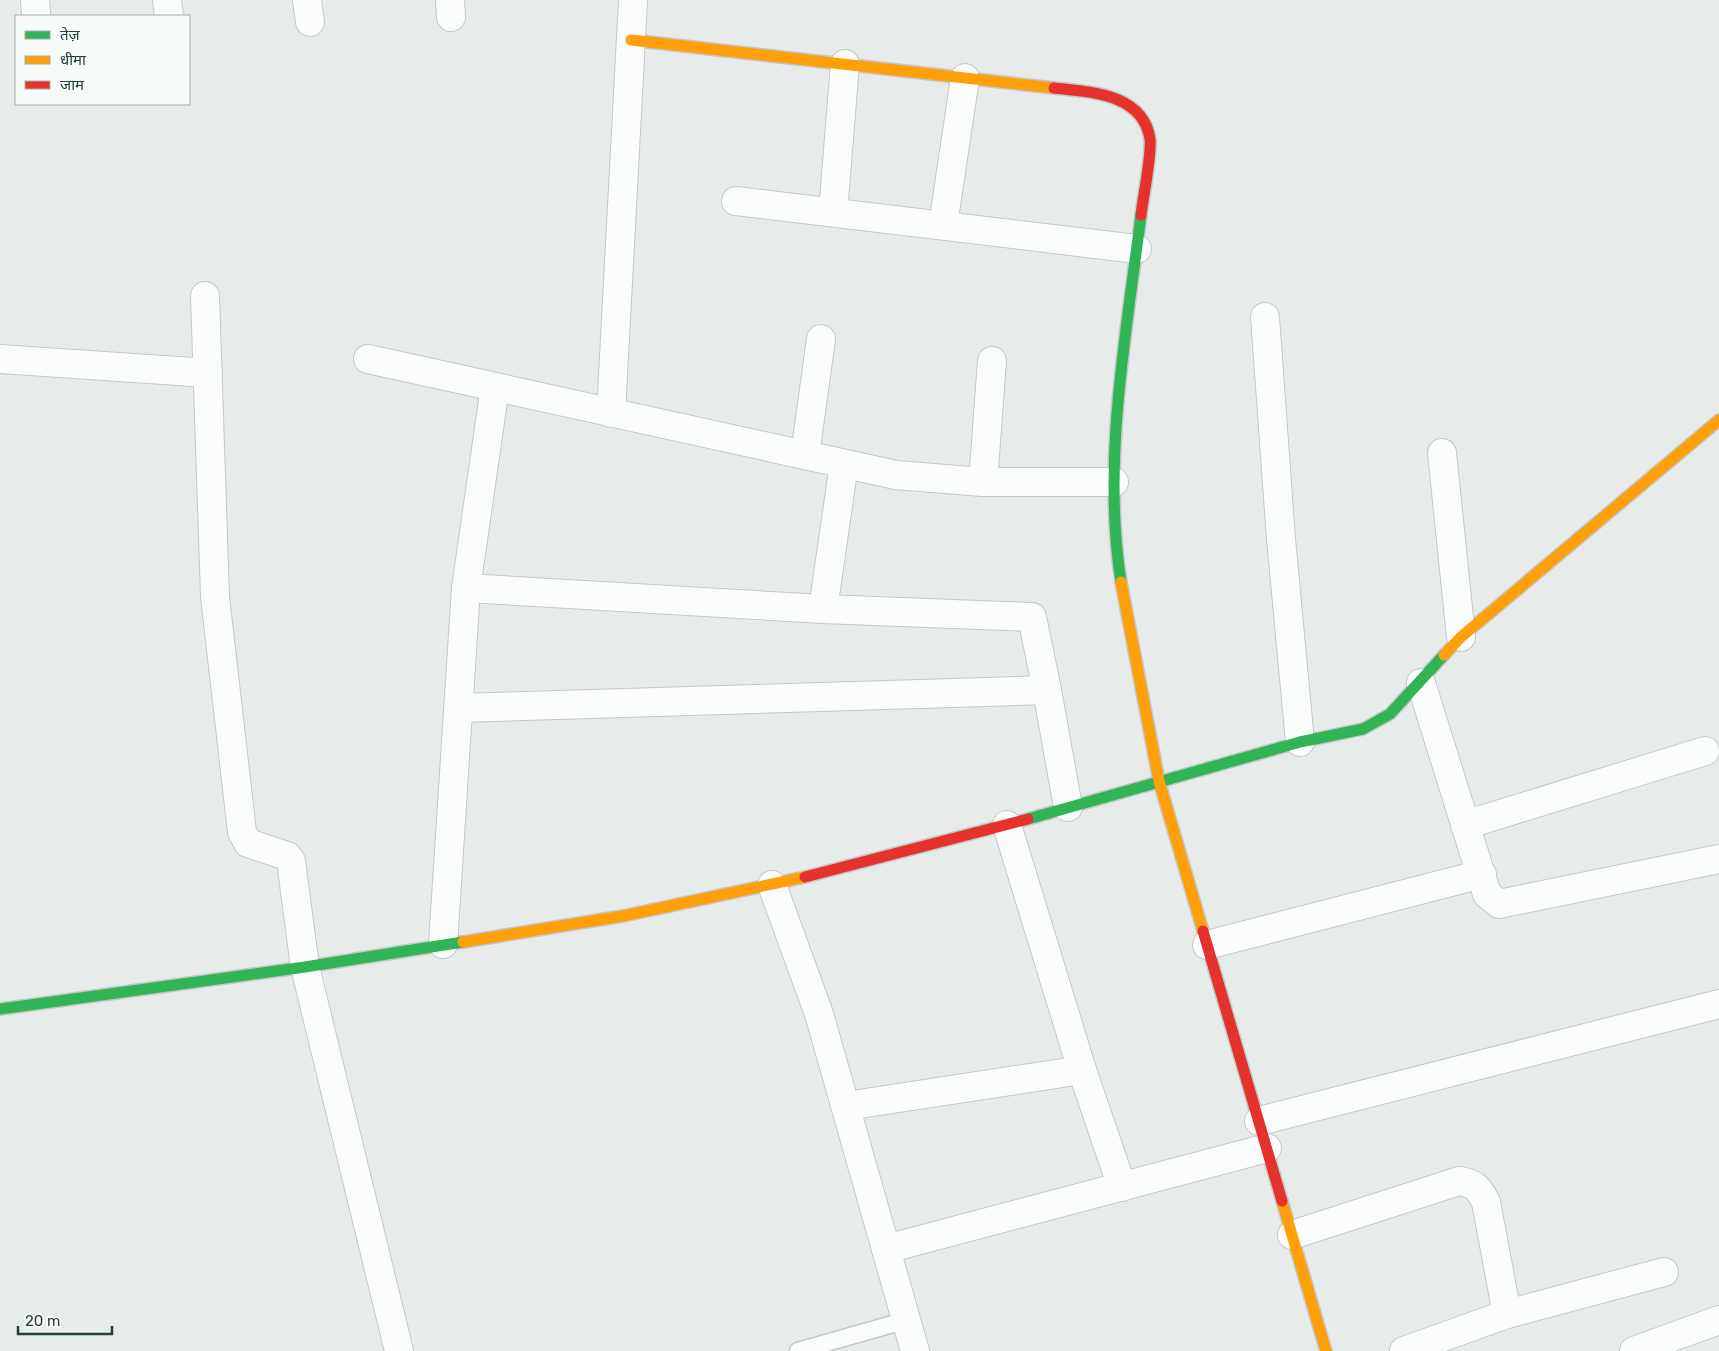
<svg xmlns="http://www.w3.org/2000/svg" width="1719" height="1351" viewBox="0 0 1719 1351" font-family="Rubik,'Noto Sans Devanagari',sans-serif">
	<rect width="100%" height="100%" fill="#e7ecea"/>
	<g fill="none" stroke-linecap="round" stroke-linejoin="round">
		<!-- lane casing -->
		<g stroke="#c4c9c7" stroke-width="19">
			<path id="lane" d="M798 1351 907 1320"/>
		</g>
		<!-- street casing -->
		<g stroke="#c4c9c7" stroke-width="30">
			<g id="street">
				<path d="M35 0 36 14"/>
				<path d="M167 0 169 16"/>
				<path d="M307 0 310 22"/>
				<path d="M450 0 451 17"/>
				<path d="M736 201 1137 249"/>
				<path d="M833 212 845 64"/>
				<path d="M943 225 965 78"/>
				<path d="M205 296 215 597 242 832 248 843 287 856 291 861 305 967 399 1351"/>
				<path d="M1265 317 1281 539 1300 742"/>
				<path d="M0 359 208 373"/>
				<path d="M368 359 896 475 983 482H1114"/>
				<path d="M611 413 633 0"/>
				<path d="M1442 453 1461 637"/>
				<path d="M805 455 821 339"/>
				<path d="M983 482 992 361"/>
				<path d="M466 588 823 609 1032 617 1047 690 1068 807"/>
				<path d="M823 609 844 464"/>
				<path d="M1421 683 1487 894 1499 904 1719 859"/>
				<path d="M459 708 1047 690"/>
				<path d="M1007 825 1082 1070 1122 1187"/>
				<path d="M1465 825 1705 751"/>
				<path d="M772 885 819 1014 915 1351"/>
				<path d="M443 944 466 588 495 387"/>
				<path d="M1207 945 1482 874"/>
				<path d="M846 1106 1082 1070"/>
				<path d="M1259 1121 1719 1004"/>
				<path d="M1292 1235 1459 1181C1474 1183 1479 1188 1486 1202L1507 1314"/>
				<path d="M886 1249 1267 1148"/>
				<path d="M1404 1351 1507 1314 1664 1272"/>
				<path d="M1634 1351 1719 1320"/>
			</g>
		</g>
		<!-- fast casing -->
		<g stroke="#c3c9c8" stroke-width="14">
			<g id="fast">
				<path d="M1121 582C1102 461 1126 336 1141 215"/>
				<path d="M1028 819 1300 742 1363 729 1390 714 1444 655"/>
				<path d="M0 1009 305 967 463 942"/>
			</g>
		</g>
		<!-- slow casing -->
		<g stroke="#c3c9c8" stroke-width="14">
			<g id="slow">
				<path d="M631 40 1054 88"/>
				<path d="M1121 582 1159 781 1203 931"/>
				<path d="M1444 655 1461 637 1719 420"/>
				<path d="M463 942 623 916 805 877"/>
				<path d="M1282 1201 1326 1351"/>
			</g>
		</g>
		<!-- jam casing -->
		<g stroke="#c3c9c8" stroke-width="14">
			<g id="jam">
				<path d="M1054 88C1089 92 1143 93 1150 139 1152 154 1143 197 1141 215"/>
				<path d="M805 877 1028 819"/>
				<path d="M1203 931 1282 1201"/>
			</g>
		</g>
		<!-- lane -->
		<use href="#lane" stroke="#fbfcfc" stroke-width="16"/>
		<!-- street -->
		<use href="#street" stroke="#fbfcfc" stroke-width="28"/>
		<!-- fast -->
		<use href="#fast" stroke="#30b455" stroke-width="11"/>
		<!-- slow -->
		<use href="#slow" stroke="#ff9f0a" stroke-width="11"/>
		<!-- jam -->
		<use href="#jam" stroke="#e5322d" stroke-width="11"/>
	</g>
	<!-- legend -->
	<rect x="15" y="15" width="175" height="90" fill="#f6faf9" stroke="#a2afad"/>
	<rect x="25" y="31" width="25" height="8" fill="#30b455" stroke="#a2afad"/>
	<text x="60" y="40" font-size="15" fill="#253f3c">तेज़</text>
	<rect x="25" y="56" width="25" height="8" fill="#ff9f0a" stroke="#a2afad"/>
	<text x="60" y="65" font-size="15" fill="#253f3c">धीमा</text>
	<rect x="25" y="81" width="25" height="8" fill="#e5322d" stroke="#a2afad"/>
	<text x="60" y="90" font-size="15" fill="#253f3c">जाम</text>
	<!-- scale -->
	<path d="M18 1326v8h94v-8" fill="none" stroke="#253f3c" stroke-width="2.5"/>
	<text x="25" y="1326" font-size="15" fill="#253f3c" stroke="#f6faf9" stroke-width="4" paint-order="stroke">20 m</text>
</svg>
